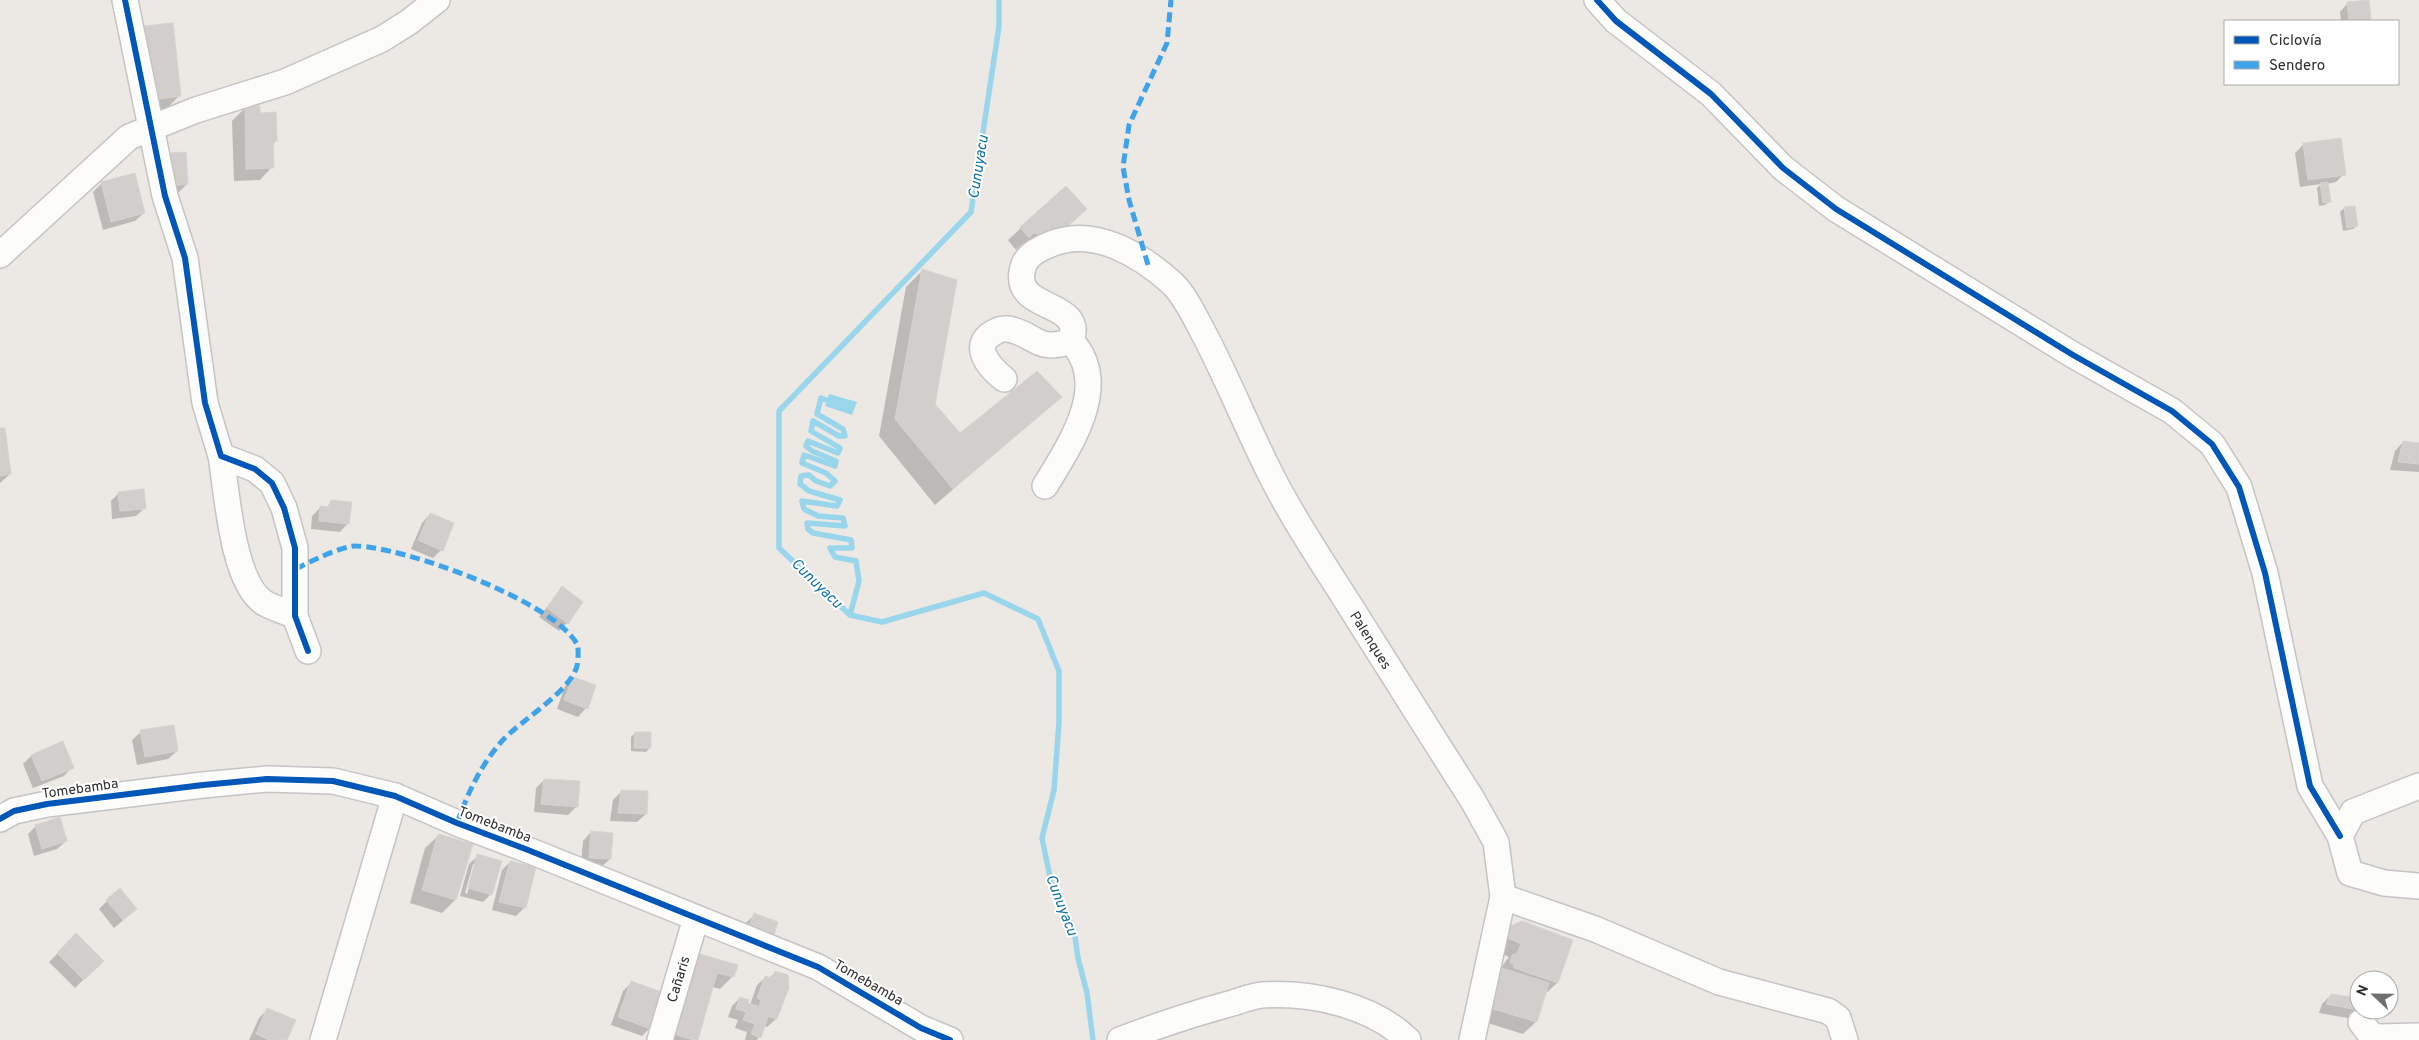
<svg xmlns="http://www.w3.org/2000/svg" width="2419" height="1040" viewBox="0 0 2419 1040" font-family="Overpass,sans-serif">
	<rect width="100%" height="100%" fill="#ece8e4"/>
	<!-- water -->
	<path fill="#99d6ec" d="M829 394 857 402 852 415 825 406Z"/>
	<!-- shadow -->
	<g fill="#0003" fill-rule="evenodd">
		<path d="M2348 3 2370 19 2367 21H2341L2340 12Z"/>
		<path d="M144 28 179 96 166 109 139 112 132 41Z"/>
		<path d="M245 108 259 114 276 141 272 145V167L260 180 234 181 232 121Z"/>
		<path d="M2304 144 2344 174 2336 182 2327 184 2329 202 2325 205 2319 206 2317 188 2321 184 2300 187 2295 153Z"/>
		<path d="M171 154 187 184 179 192 164 194 162 163Z"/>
		<path d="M102 183 144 213 135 221 103 230 93 192Z"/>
		<path d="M1065 187 1029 253 1022 244 1016 250 1008 240Z"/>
		<path d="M2354 207 2357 226 2353 229 2343 231 2340 212 2344 208Z"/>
		<path d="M923 270 933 405 960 434 1060 397 935 505 879 436 906 287Z"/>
		<path d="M0 430 10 474 0 483Z"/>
		<path d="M2403 442 2419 444V472L2390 470 2395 451Z"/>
		<path d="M119 493 145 508 136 516 112 519 111 501Z"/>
		<path d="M332 502 348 523 340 532 311 529 312 516 321 507 326 508Z"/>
		<path d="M430 514 441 550 433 558 411 549 422 523Z"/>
		<path d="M562 588 567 623 559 631 539 617Z"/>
		<path d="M573 678 586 708 578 717 557 709 565 686Z"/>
		<path d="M141 732 177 751 168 759 137 765 132 740Z"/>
		<path d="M635 733 650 748 646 752 631 751V737Z"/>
		<path d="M31 756 72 767 64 776 33 788 23 764Z"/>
		<path d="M544 780 577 806 568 815 534 812 536 788Z"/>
		<path d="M622 791 646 814 637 822 610 821 613 800Z"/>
		<path d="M36 826 66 841 57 849 34 856 28 834Z"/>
		<path d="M591 832 610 859 601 867 581 866 583 841Z"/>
		<path d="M438 836 455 900 442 913 410 903 425 848Z"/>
		<path d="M478 856 491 894 483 902 460 896 469 864ZM473 864H476L467 894 465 893Z"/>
		<path d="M510 862 535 868 524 908 516 916 492 910 502 870Z"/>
		<path d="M107 901 127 917 114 928 99 909Z"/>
		<path d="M754 915 777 923 740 938 746 923Z"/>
		<path d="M1522 923 1571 941 1557 983 1544 995 1536 1022 1523 1034 1478 1020 1500 969 1509 957 1494 950 1495 941Z"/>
		<path d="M76 935 102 961 75 988 49 962Z"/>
		<path d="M697 954 733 976 720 989 712 987 697 1040H663Z"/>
		<path d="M776 972 787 987 776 1019 767 1027 764 1026 757 1040H745L747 1032 735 1028 738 1020 728 1017 732 1006 740 998 750 1005 757 985 766 977 769 978Z"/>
		<path d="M632 982 650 1028 642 1036 611 1025 623 991Z"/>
		<path d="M2331 995 2359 999V1010H2368L2359 1020 2319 1013 2322 1004Z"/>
		<path d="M267 1010 286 1040H249L259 1018Z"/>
	</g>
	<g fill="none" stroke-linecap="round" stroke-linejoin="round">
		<!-- stream -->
		<g stroke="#99d6ec" stroke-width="5.5">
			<path d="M999 0V26L971 212 779 411V548L850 615 882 622 984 593 1038 619 1059 671V722L1054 790 1042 838 1051 882 1074 930 1078 958 1087 993 1093 1040"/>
			<path d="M826 400 821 398 817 414 843 429 845 436H839L813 421 811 431 840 448 838 453 808 441 806 446 812 451 836 461 835 466 804 455 802 463 826 473 835 481 830 486 816 481 809 475 801 476 800 484 809 491 840 500 837 506 802 501 804 509 818 516 843 518 845 526 807 523 808 529 813 533 851 540 852 548H830L835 557 856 561 859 581 850 615"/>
		</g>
	</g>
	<!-- building -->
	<g fill="#d1cecb" stroke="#d7d4d0">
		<path d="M2369 0 2371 19 2349 21 2347 2Z"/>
		<path d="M173 23 181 96 152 100 144 26Z"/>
		<path d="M245 106H260V113L276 112 277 141H273L274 168 246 169Z"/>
		<path d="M2341 138 2346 175 2308 180 2303 143Z"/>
		<path d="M186 152 188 184 172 186 170 153Z"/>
		<path d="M135 173 145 213 111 222 101 182Z"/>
		<path d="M2328 182 2331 202 2323 203 2320 183Z"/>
		<path d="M1066 186 1087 209 1058 235 1043 241 1035 232 1029 238 1020 227Z"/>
		<path d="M2355 206 2358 226 2347 228 2344 207Z"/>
		<path d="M922 269 957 280 935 404 960 433 1037 371 1062 397 953 489 895 419Z"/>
		<path d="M0 428H5L11 474 0 476Z"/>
		<path d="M2403 441 2419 443V464L2398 462Z"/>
		<path d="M144 489 146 509 120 511 118 492Z"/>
		<path d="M331 500 352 502 349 524 319 521 320 506 328 507Z"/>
		<path d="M430 513 454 523 443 551 418 540Z"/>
		<path d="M562 586 583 602 568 624 547 608Z"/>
		<path d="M573 677 596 685 588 709 564 700Z"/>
		<path d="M174 725 178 751 145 757 140 730Z"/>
		<path d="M635 732H651V748H634Z"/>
		<path d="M63 741 74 768 42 781 31 755Z"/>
		<path d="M544 779 580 781 578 807 541 804Z"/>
		<path d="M621 790 648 791 647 814 618 813Z"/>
		<path d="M60 817 67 841 42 849 35 825Z"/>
		<path d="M591 831 613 833 611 859 589 858Z"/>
		<path d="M438 834 473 844 456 900 422 890Z"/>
		<path d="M477 854 502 861 492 895 468 888Z"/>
		<path d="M510 861 536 867 526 908 499 902Z"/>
		<path d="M120 888 137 909 123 920 106 900Z"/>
		<path d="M754 913 778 922 773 938 748 929Z"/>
		<path d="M1522 921 1573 940 1558 983 1514 968V964L1510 963 1512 955 1517 954 1521 944 1506 937 1508 927Z"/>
		<path d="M76 933 104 961 84 980 57 953Z"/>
		<path d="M696 953 738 965 734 977 717 973 698 1040H694L673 1034Z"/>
		<path d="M1502 968 1549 983 1537 1022 1490 1008Z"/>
		<path d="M775 971 788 975 789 988 777 1019 765 1015 766 1013 758 1010 761 1000 757 998 765 976 772 978Z"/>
		<path d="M631 981 664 993 651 1029 618 1017Z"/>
		<path d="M2331 994 2359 998V1010H2369V1012L2326 1004Z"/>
		<path d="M740 997 749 1000 748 1003 758 1006 756 1010 765 1013 764 1015 768 1017 761 1038 751 1034 755 1024 743 1020 746 1012 736 1009Z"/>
		<path d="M267 1008 296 1020 287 1040H269L256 1034Z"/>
	</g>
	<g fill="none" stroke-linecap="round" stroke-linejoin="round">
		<!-- minor casing -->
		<g stroke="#c5c4c5" stroke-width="28">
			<g id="minor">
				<path d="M125 0 165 196 185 258 205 403 221 456 255 469 272 483 284 508 295 548V616L308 651"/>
				<path d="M1597 0 1616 21 1711 94 1783 168 1836 209 2073 355 2172 411 2212 444 2239 487 2265 573 2310 786 2340 836"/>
				<path d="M0 255 129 137 196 110 285 82 382 39 409 22 437 0"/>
				<path d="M1004 379C990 368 970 346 993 333 998 330 1003 328 1008 329 1036 334 1036 353 1071 341 1086 300 1015 312 1022 272 1023 266 1024 262 1029 257 1034 251 1044 247 1051 244 1094 226 1141 255 1173 284 1185 296 1195 317 1203 332 1228 379 1247 428 1271 475 1294 521 1323 563 1350 606 1391 671 1431 735 1472 799L1496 842 1503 897 1472 1040"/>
				<path d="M221 456C227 492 232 580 263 602 272 608 285 611 295 616"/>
				<path d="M1045 486C1070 445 1112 384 1071 341"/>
				<path d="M2419 786 2353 812 2340 836 2350 873 2384 883 2419 886"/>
				<path d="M0 819 14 811 47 804 203 785 267 779 333 781 395 796 457 823 528 850 818 967 921 1028 950 1040"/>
				<path d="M1503 897 1595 929 1719 982 1828 1011 1838 1018 1845 1040"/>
				<path d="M2361 1022 2370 1034 2378 1037 2419 1036"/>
				<path d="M323 1040 395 796"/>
				<path d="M660 1040 696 918"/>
				<path d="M1120 1040C1156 1026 1192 1014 1229 1004 1240 1001 1251 996 1262 995 1312 992 1372 1005 1408 1040"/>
			</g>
		</g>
		<!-- minor -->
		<use href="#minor" stroke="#fcfcfb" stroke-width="25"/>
		<!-- quiet -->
		<g stroke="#3ea3eb" stroke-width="5" stroke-dasharray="10 5" stroke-linecap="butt">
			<path d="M1148 265 1129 200 1123 167 1129 125 1167 43 1171 0"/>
			<path d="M296 569C306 563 345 545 356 546 405 547 553 601 577 644 579 648 578 661 577 666 570 692 521 720 502 741 480 766 468 793 457 823"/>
		</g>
		<!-- cycleway casing -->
		<g stroke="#fff" stroke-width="9">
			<g id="cycleway">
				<path d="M125 0 165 196 185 258 205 403 221 456 255 469 272 483 284 508 295 548V616L308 651"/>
				<path d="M1597 0 1616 21 1711 94 1783 168 1836 209 2073 355 2172 411 2212 444 2239 487 2265 573 2310 786 2340 836"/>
				<path d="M0 819 14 811 47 804 203 785 267 779 333 781 395 796 457 823 528 850 818 967 921 1028 950 1040"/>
			</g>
		</g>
		<!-- cycleway -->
		<use href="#cycleway" stroke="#0057b8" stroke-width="6"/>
	</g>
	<g text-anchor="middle" stroke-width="4" stroke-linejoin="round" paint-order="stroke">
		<!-- street labels -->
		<g font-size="14" fill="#2e2e2e" stroke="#fff">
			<text transform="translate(1371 640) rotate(58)" y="5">Palenques</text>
			<text transform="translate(80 788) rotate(-8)" y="5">Tomebamba</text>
			<text transform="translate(495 824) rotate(21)" y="5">Tomebamba</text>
			<text transform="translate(678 979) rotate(-73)" y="5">Cañaris</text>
			<text transform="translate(869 982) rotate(30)" y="5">Tomebamba</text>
		</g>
		<!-- water labels -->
		<g font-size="15" font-style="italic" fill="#0d6fa3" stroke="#fff">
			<text transform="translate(978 167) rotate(-81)" y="5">Cunuyacu</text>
			<text transform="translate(817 583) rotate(44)" y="5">Cunuyacu</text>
			<text transform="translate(1062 905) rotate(69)" y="5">Cunuyacu</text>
		</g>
	</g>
	<!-- legend -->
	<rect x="2224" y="20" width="175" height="65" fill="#ffffff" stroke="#ababab"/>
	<rect x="2234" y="36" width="25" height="8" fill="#0057b8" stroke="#ababab"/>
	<text x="2269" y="45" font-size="15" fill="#2e2e2e">Ciclovía</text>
	<rect x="2234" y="61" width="25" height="8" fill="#3ea3eb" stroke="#ababab"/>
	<text x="2269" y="70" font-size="15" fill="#2e2e2e">Sendero</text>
	<!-- north arrow -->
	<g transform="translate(2374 995) rotate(292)"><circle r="24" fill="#ffffff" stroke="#ababab"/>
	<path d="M0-4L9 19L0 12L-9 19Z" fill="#706f6e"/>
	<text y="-8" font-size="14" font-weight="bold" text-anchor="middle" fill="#2e2e2e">N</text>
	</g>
</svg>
